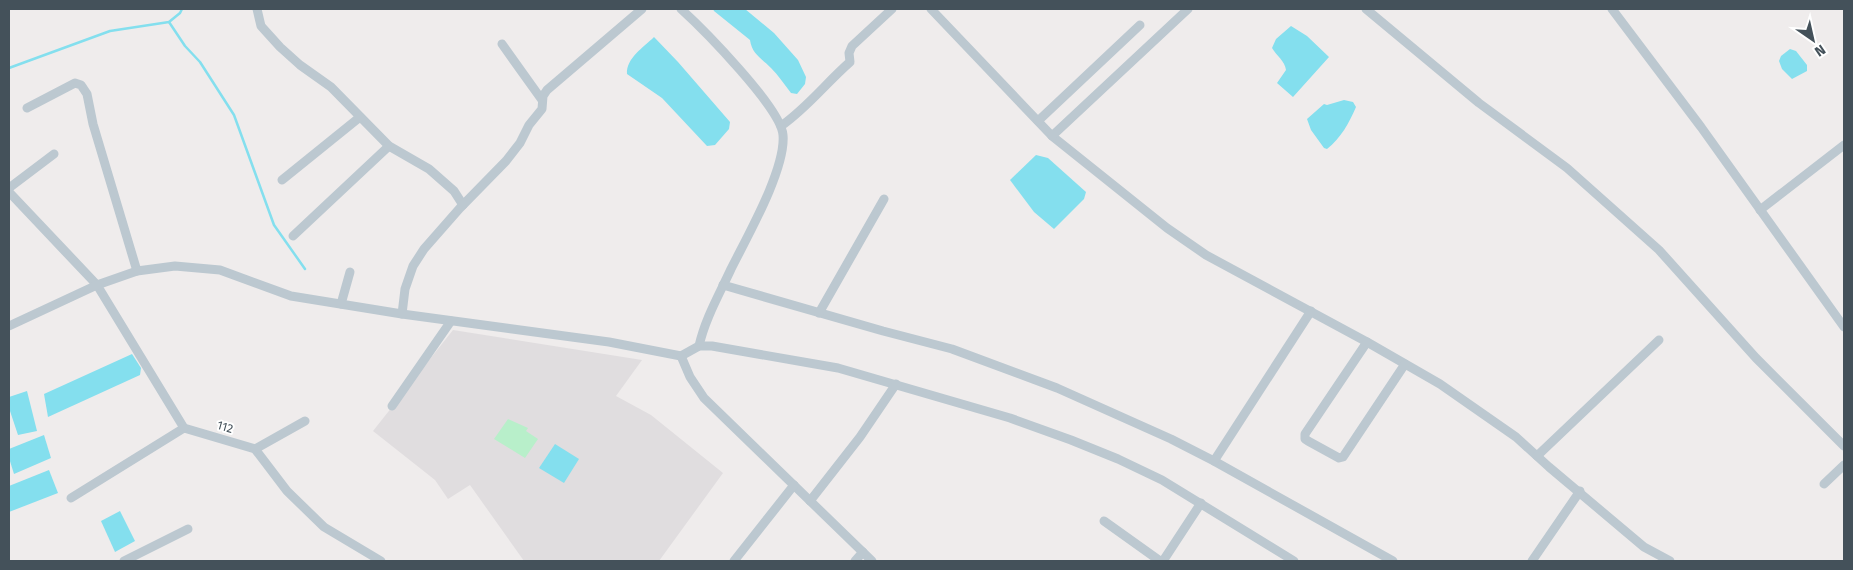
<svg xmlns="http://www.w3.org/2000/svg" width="1853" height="570" viewBox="0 0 1853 570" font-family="'Fira Sans',sans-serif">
	<rect width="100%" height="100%" fill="#efecec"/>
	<!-- education -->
	<path fill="#e0dddf" d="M453 330 642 360 616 396 651 415 723 473 659 561H524L470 485 448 499 435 480 373 431Z"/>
	<!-- green -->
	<path fill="#b8efca" d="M508 419 528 428 526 431 538 439 525 458 494 439Z"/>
	<!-- water -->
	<g fill="#84dfee">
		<path d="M713 9H745L774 33 798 60 806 77 805 84 797 94 791 93C784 84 778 75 771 68 761 58 752 54 750 40L714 11Z"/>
		<path d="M1291 26 1307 36 1329 57 1293 97 1277 83 1286 70C1285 61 1276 55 1272 48L1276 39Z"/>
		<path d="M654 37 678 62 730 122 729 129 715 145 707 146 662 98 627 74C626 58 644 47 654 37Z"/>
		<path d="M1790 49 1796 51 1807 65V71L1792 79 1782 69 1779 61 1781 56Z"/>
		<path d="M1344 100 1353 102 1356 107C1349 123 1341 138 1327 149L1324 148 1311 130 1307 119 1324 104 1327 105Z"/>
		<path d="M1036 155 1048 158 1086 192 1084 199 1054 229 1034 212 1010 180Z"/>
		<path d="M132 354 141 368 140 375 48 417 44 394Z"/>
		<path d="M27 391 37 431 18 435 9 408V397Z"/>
		<path d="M44 435 51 458 14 474 9 458V449Z"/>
		<path d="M555 444 579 459 564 483 539 468Z"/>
		<path d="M49 470 58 493 9 512V486Z"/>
		<path d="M120 511 135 541 115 552 101 521Z"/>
	</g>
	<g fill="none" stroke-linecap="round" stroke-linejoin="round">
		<!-- stream -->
		<g stroke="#84dfee" stroke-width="2.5">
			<path d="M169 22 185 46 200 62 234 115 274 225 305 269"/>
			<path d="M9 68 110 31 169 22 180 13 182 9"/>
		</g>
		<!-- minor -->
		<g stroke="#bcc8d0" stroke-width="9">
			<path d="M257 9 261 26 280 47 300 65 331 87 389 146 429 169 454 191 463 205"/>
			<path d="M681 9C703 29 781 108 783 135 786 169 747 237 731 269 719 295 705 319 699 346"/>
			<path d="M931 9 1052 136 1167 228 1206 255 1367 342 1440 384 1516 437 1549 467 1644 547 1670 561"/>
			<path d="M1366 9 1479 103 1567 168 1659 250 1756 358 1844 446"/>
			<path d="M1612 9 1701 127 1844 327"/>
			<path d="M502 44 542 100"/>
			<path d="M27 108 75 83 81 85 87 94 93 124 137 271"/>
			<path d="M1038 121 1140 25"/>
			<path d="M781 126C807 108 826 83 850 62L849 53 852 46 892 9"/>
			<path d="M1052 136 1188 9"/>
			<path d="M282 180 360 117"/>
			<path d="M9 188 54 154"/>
			<path d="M9 192 97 285 184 428 255 449 287 491 324 527 381 561"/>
			<path d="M1760 210 1844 145"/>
			<path d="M293 236 389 146"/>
			<path d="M723 285 883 331 952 349 1057 388 1171 439 1214 461 1393 561"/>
			<path d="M341 304 350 272"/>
			<path d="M819 313 884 199"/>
			<path d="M402 314 405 289 413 266 424 249 460 208 506 161 520 143 529 125 542 109 543 96 547 90 642 9"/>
			<path d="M9 326 97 285 137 271 175 266 220 270 291 296 402 314 609 342 681 356 699 346H712L838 368 1010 418 1071 440 1118 459 1162 480 1294 561"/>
			<path d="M1367 342 1305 434V439L1308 441 1339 458 1343 457 1405 364"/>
			<path d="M681 356 690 377 704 398 872 561"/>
			<path d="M392 406 451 321"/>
			<path d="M255 449 305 421"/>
			<path d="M1537 456 1659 340"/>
			<path d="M1214 461 1311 311"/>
			<path d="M1824 484 1844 465"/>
			<path d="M71 498 184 428"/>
			<path d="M810 501 860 437 896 384"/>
			<path d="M1104 521 1160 561"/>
			<path d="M124 561 188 529"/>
			<path d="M734 561 794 485"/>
			<path d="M855 561 863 552"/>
			<path d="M1163 561 1201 503"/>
			<path d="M1532 561 1580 491"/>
		</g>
	</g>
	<g text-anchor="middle" stroke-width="4" stroke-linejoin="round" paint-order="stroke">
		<!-- street labels -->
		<g font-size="12" fill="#44515a" stroke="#fff">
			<text transform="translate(225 427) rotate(16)" y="4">112</text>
		</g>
	</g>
	<!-- border -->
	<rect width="1853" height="570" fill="none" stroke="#44515a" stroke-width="20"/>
	<!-- north arrow -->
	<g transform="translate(1813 40) rotate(146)" stroke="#ffffff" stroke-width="4" paint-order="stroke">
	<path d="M0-4L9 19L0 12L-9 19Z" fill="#44515a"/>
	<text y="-8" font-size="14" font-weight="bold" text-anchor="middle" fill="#44515a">N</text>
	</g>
</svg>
